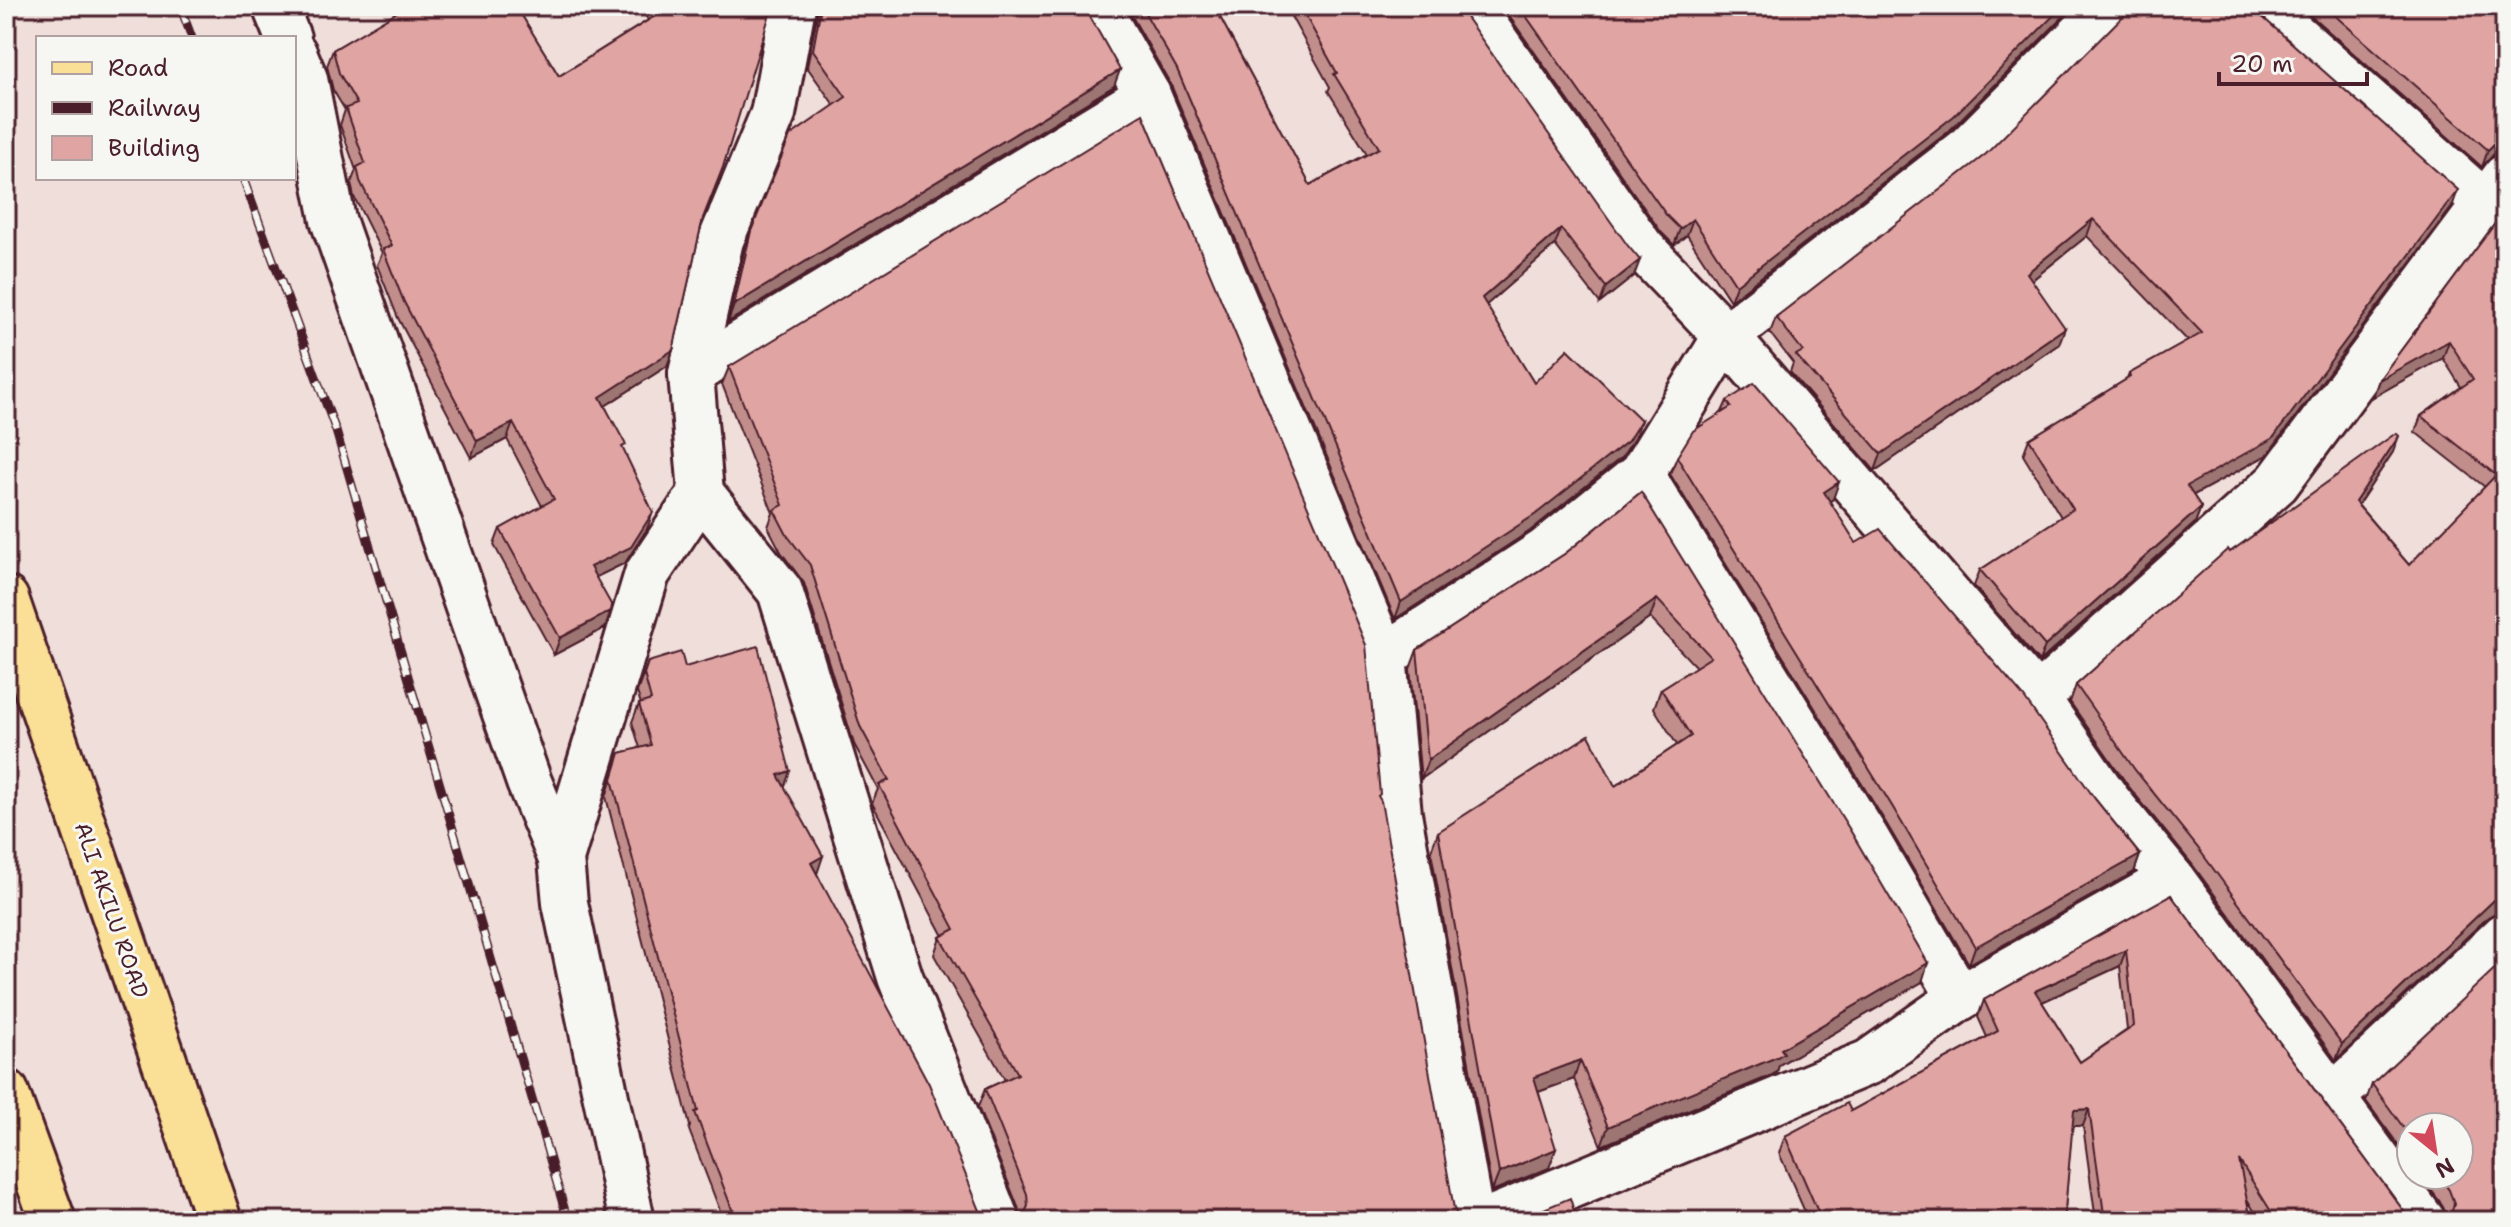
<svg xmlns="http://www.w3.org/2000/svg" width="2511" height="1227" viewBox="0 0 2511 1227" font-family="'Shantell Sans',sans-serif">
	<rect width="100%" height="100%" fill="#efdeda"/>
	<filter id="ink" filterUnits="userSpaceOnUse"><feTurbulence type="fractalNoise" baseFrequency=".0125" numOctaves="2"/><feDisplacementMap in="SourceGraphic" scale="16" xChannelSelector="R" yChannelSelector="G"/><feConvolveMatrix kernelMatrix="1 2 1 2 8 2 1 2 1" color-interpolation-filters="sRGB"/></filter>
	<g filter="url(#ink)">
		<g fill="none" stroke-linecap="round" stroke-linejoin="round">
			<!-- minor casing -->
			<g stroke="#4a1f2b" stroke-width="50">
				<g id="minor">
					<path d="M275 6 288 38"/>
					<path d="M1097 6 1148 95 1384 656 1399 814 1472 1221"/>
					<path d="M1471 6 1642 248 1726 336 2037 698 2109 802 2172 879 2423 1221"/>
					<path d="M2262 6 2486 204"/>
					<path d="M294 53 305 79 333 220 529 782 561 859"/>
					<path d="M691 374 1148 95"/>
					<path d="M1641 474 1865 836 1960 998"/>
					<path d="M701 493 780 591 900 977 997 1221"/>
					<path d="M1384 656 1545 551 1641 474 1726 336 1965 151 2109 6"/>
					<path d="M2037 698 2277 483 2505 177"/>
					<path d="M2333 1097 2505 935"/>
					<path d="M632 1221 565 903 561 859 647 574 701 493 691 374 721 240 773 114 793 6"/>
					<path d="M1486 1221 1869 1062 1960 998 2172 879"/>
				</g>
			</g>
			<!-- primary casing -->
			<g stroke="#4a1f2b" stroke-width="50">
				<g id="primary">
					<path d="M6 599 219 1221"/>
					<path d="M6 1092 53 1221"/>
				</g>
			</g>
			<!-- minor -->
			<use href="#minor" stroke="#f6f6f2" stroke-width="44"/>
			<!-- primary -->
			<use href="#primary" stroke="#fadf96" stroke-width="44"/>
			<!-- rail casing -->
			<g stroke="#4a1f2b" stroke-width="9">
				<g id="rail">
					<path d="M180 6 192 38"/>
					<path d="M243 178 336 431 568 1221"/>
				</g>
			</g>
			<!-- rail -->
			<use href="#rail" stroke="#f6f6f2" stroke-width="6" stroke-dasharray="18" stroke-linecap="butt"/>
		</g>
		<!-- wall -->
		<g fill="#c18e8c" stroke="#4a1f2b" stroke-width="2" fill-rule="evenodd">
			<path d="M397 6H521L517 8 559 76 648 20 640 6H771L723 167 702 222 673 350 667 366 605 406 624 452 647 529 625 563 596 577 605 628 554 655 494 545 500 529 542 506 507 439 471 458 398 318 377 265 382 253 354 197 351 183 356 170 340 125 345 110 333 90 327 66 333 50 399 11Z"/>
			<path d="M817 6H1084L1114 86 728 322 745 248 751 231 834 105 807 67 818 11Z"/>
			<path d="M1126 6H1214L1310 185 1367 154 1328 91 1330 87 1288 11 1282 14 1277 6H1458L1634 276 1600 303 1555 245 1486 305 1534 383 1641 420 1635 437 1622 457 1530 531 1395 619 1171 85Z"/>
			<path d="M1502 6H2074L1948 132 1730 301 1687 235 1674 245 1661 232Z"/>
			<path d="M2250 6 2452 207 2267 455 2193 495 2201 507 2195 523 2039 662 1974 586 1980 570 2061 517 2023 455 2029 439 2127 379 2129 374 2188 341 2087 236 2032 280 2059 344 1875 471 1790 372 1793 363 1770 333 1776 317Z"/>
			<path d="M2300 6H2505V153L2494 154 2482 167Z"/>
			<path d="M2505 210V911H2499L2488 917 2336 1060 2192 864 2129 787 2070 702 2076 685 2230 552 2393 452 2358 505 2409 565 2485 487 2415 432 2421 416 2461 387 2443 358 2373 397 2379 380Z"/>
			<path d="M729 367 1366 645 1021 1220 1020 1212 978 1107 985 1089 1005 1080 934 955 940 937 943 936 872 803 878 789 854 744 804 583 781 552 768 527 773 513 722 384Z"/>
			<path d="M1727 401 1833 499 1829 501 1856 543 2095 799 2140 855 2134 872 1969 964 1886 823 1670 474 1677 457 1722 412Z"/>
			<path d="M1641 492 1922 982 1779 1065 1777 1072 1770 1076 1601 1146 1574 1079 1538 1092 1549 1168 1492 1191 1431 851 1438 832 1615 786 1677 745 1654 708 1661 689 1696 667 1650 618 1421 779 1410 669 1417 650 1566 553Z"/>
			<path d="M648 662 685 667 784 787 817 874 981 1213 987 1221H724L689 1130 690 1126 606 797 620 753 640 748 632 722 639 704H641L637 692Z"/>
			<path d="M2171 895 2411 1221H2260L2247 1199 2251 1221H2096L2083 1126H2072L2064 1221H1809L1779 1153 1785 1136 1851 1111 1987 1037 1978 1017 1984 1000ZM2120 966 2127 1030 2080 1062 2042 1002Z"/>
			<path d="M2372 1084 2505 1221 2448 1219 2443 1206 2420 1175H2459L2411 1127V1162L2366 1101Z"/>
		</g>
		<!-- shaded-wall -->
		<g fill="#9d7472" stroke="#4a1f2b" stroke-width="2">
			<path d="M1285 6H1290L1288 11 1282 14Z"/>
			<path d="M2063 6H2074L1948 132 1730 301 1736 285Z"/>
			<path d="M1120 70 1114 86 728 322 734 305Z"/>
			<path d="M2505 137V153L2494 154 2482 167 2488 150 2500 138Z"/>
			<path d="M2458 190 2452 207 2267 455 2181 502 2187 486Z"/>
			<path d="M1693 219 1687 235 1674 245 1680 229Z"/>
			<path d="M2093 219 2087 236 2021 289 2027 273Z"/>
			<path d="M1561 229 1555 245 1476 314 1482 298Z"/>
			<path d="M1640 260 1634 276 1600 303 1606 287Z"/>
			<path d="M2065 328 2059 344 1875 471 1881 454Z"/>
			<path d="M2449 341 2443 358 2373 397 2379 380Z"/>
			<path d="M673 350 667 366 594 413 600 397Z"/>
			<path d="M1641 420 1635 437 1622 457 1530 531 1395 619 1401 602Z"/>
			<path d="M513 423 507 439 471 458 477 441Z"/>
			<path d="M2399 436 2393 452 2349 518 2355 502Z"/>
			<path d="M1839 482 1833 499 1817 510 1824 492Z"/>
			<path d="M2201 507 2195 523 2039 662 2045 646Z"/>
			<path d="M653 512 647 529 625 563 584 583 590 567Z"/>
			<path d="M1657 599 1650 618 1421 779 1428 760Z"/>
			<path d="M611 611 605 628 554 655 560 638Z"/>
			<path d="M790 771 784 789 778 775Z"/>
			<path d="M2140 855 2134 872 1969 964 1975 947Z"/>
			<path d="M823 856 817 874 811 863Z"/>
			<path d="M2505 894V911H2499L2488 917 2336 1060 2342 1044 2494 900Z"/>
			<path d="M2126 950 2120 966 2029 1008 2035 991Z"/>
			<path d="M1928 963 1922 982 1779 1065 1777 1072 1770 1076 1601 1146 1608 1127 1781 1049Z"/>
			<path d="M1580 1060 1574 1079 1527 1096 1534 1077Z"/>
			<path d="M2089 1109 2083 1126H2068L2074 1110Z"/>
			<path d="M1556 1149 1549 1168 1492 1191 1499 1173Z"/>
		</g>
		<!-- building -->
		<g fill="#e0a5a3" stroke="#4a1f2b" stroke-width="2" fill-rule="evenodd">
			<path d="M407 6H516L559 76 660 13 656 6H771L769 17 723 167 703 218 673 350 600 397 626 445 622 447 653 512 631 547 590 567 612 606 611 611 560 638 500 529 554 499 513 423 477 441 404 302 383 249 392 246 360 181 357 167 365 163 346 108 357 104 339 73 333 50Z"/>
			<path d="M821 6H1084L1120 70 734 305 751 231 790 136 846 97 813 50Z"/>
			<path d="M1141 6H1214L1310 185 1379 148 1334 74 1337 73 1300 6H1458L1628 246 1640 260 1606 287 1561 229 1482 298 1534 383 1568 349 1641 420 1628 441 1536 514 1401 602 1177 69Z"/>
			<path d="M1519 6H2063L1954 116 1736 285 1693 219 1680 229 1667 216Z"/>
			<path d="M2133 6H2250L2458 190 2273 438 2187 486 2201 507 2045 646 1980 570 2073 509 2029 439 2130 377 2129 374 2202 333 2093 219 2027 273 2065 328 1881 454 1796 355 1803 351 1776 317 1986 154Z"/>
			<path d="M2324 6H2505V137L2500 138 2488 150Z"/>
			<path d="M1143 114 1366 645 1380 794 1378 796 1381 801 1454 1209 1461 1221H1020L1022 1219 1028 1206 1027 1194 985 1089 1018 1074 940 937 955 929 879 785 889 780 860 726 810 565 787 535 774 510 783 505 729 367Z"/>
			<path d="M2505 210V894L2494 900 2342 1044 2198 848 2135 770 2076 685 2228 549 2230 552 2396 433 2399 436 2355 502 2409 565 2496 475 2421 416 2473 379 2449 341 2379 380Z"/>
			<path d="M1754 383 1839 482 1824 492 1856 543 1880 529 2023 696 2095 799 2140 855 1975 947 1892 806 1677 457 1693 431 1731 407 1727 401Z"/>
			<path d="M1641 492 1850 830 1928 963 1781 1049 1784 1053 1777 1057 1608 1127 1580 1060 1534 1077 1556 1149 1499 1173 1438 832 1589 735 1615 786 1691 736 1661 689 1711 657 1657 599 1428 760 1417 650 1566 553Z"/>
			<path d="M758 646 790 771 778 775 823 856 811 863 929 1084 981 1213 987 1221H732L731 1218 735 1217 695 1112 698 1111 612 779 620 753 651 745 639 704 651 700 644 674 648 662 681 652 685 667Z"/>
			<path d="M2171 895 2411 1221H2277L2239 1160 2251 1221H2105L2089 1109 2074 1110 2064 1221H1822L1785 1136 1847 1103 1851 1111 1998 1031 1984 1000ZM2126 950 2134 1026 2080 1062 2035 991Z"/>
			<path d="M2505 959V1221H2447L2451 1215 2454 1203 2449 1190 2438 1175H2459V1127H2411V1138L2372 1084Z"/>
			<path d="M1570 1198 1577 1221H1515Z"/>
		</g>
	</g>
	<g text-anchor="middle" stroke-width="6" stroke-linejoin="round" paint-order="stroke">
		<!-- street labels -->
		<g font-size="22" fill="#4a1f2b" stroke="#f6f6f2">
			<text transform="translate(112 910) rotate(71)" y="8">ALI AKILU ROAD</text>
		</g>
	</g>
	<!-- margin -->
	<rect width="2511" height="1227" fill="none" stroke="#f6f6f2" stroke-width="32"/>
	<rect x="16" y="16" width="2479" height="1195" fill="none" stroke="#4a1f2b" stroke-width="3" filter="url(#ink)"/>
	<!-- legend -->
	<rect x="36" y="36" width="260" height="144" fill="#f6f6f2" stroke="#b1a0a2" stroke-width="2"/>
	<rect x="52" y="62" width="40" height="12" fill="#fadf96" stroke="#b1a0a2" stroke-width="2"/>
	<text x="108" y="76" font-size="24" fill="#4a1f2b">Road</text>
	<rect x="52" y="102" width="40" height="12" fill="#4a1f2b" stroke="#b1a0a2" stroke-width="2"/>
	<text x="108" y="116" font-size="24" fill="#4a1f2b">Railway</text>
	<rect x="52" y="136" width="40" height="24" fill="#e0a5a3" stroke="#b1a0a2" stroke-width="2"/>
	<text x="108" y="156" font-size="24" fill="#4a1f2b">Building</text>
	<!-- north arrow -->
	<g transform="translate(2435 1151) rotate(150)"><circle r="38" fill="#f6f6f2" stroke="#b1a0a2" stroke-width="2"/>
	<path d="M0-6L14 30L0 20L-14 30Z" fill="#d1495b"/>
	<text y="-12" font-size="22" font-weight="bold" text-anchor="middle" fill="#4a1f2b">N</text>
	</g>
	<!-- scale -->
	<path d="M2219 72v12h148v-12" fill="none" stroke="#4a1f2b" stroke-width="4"/>
	<text x="2231" y="72" font-size="24" fill="#4a1f2b" stroke="#f6f6f2" stroke-width="6" paint-order="stroke">20 m</text>
</svg>
